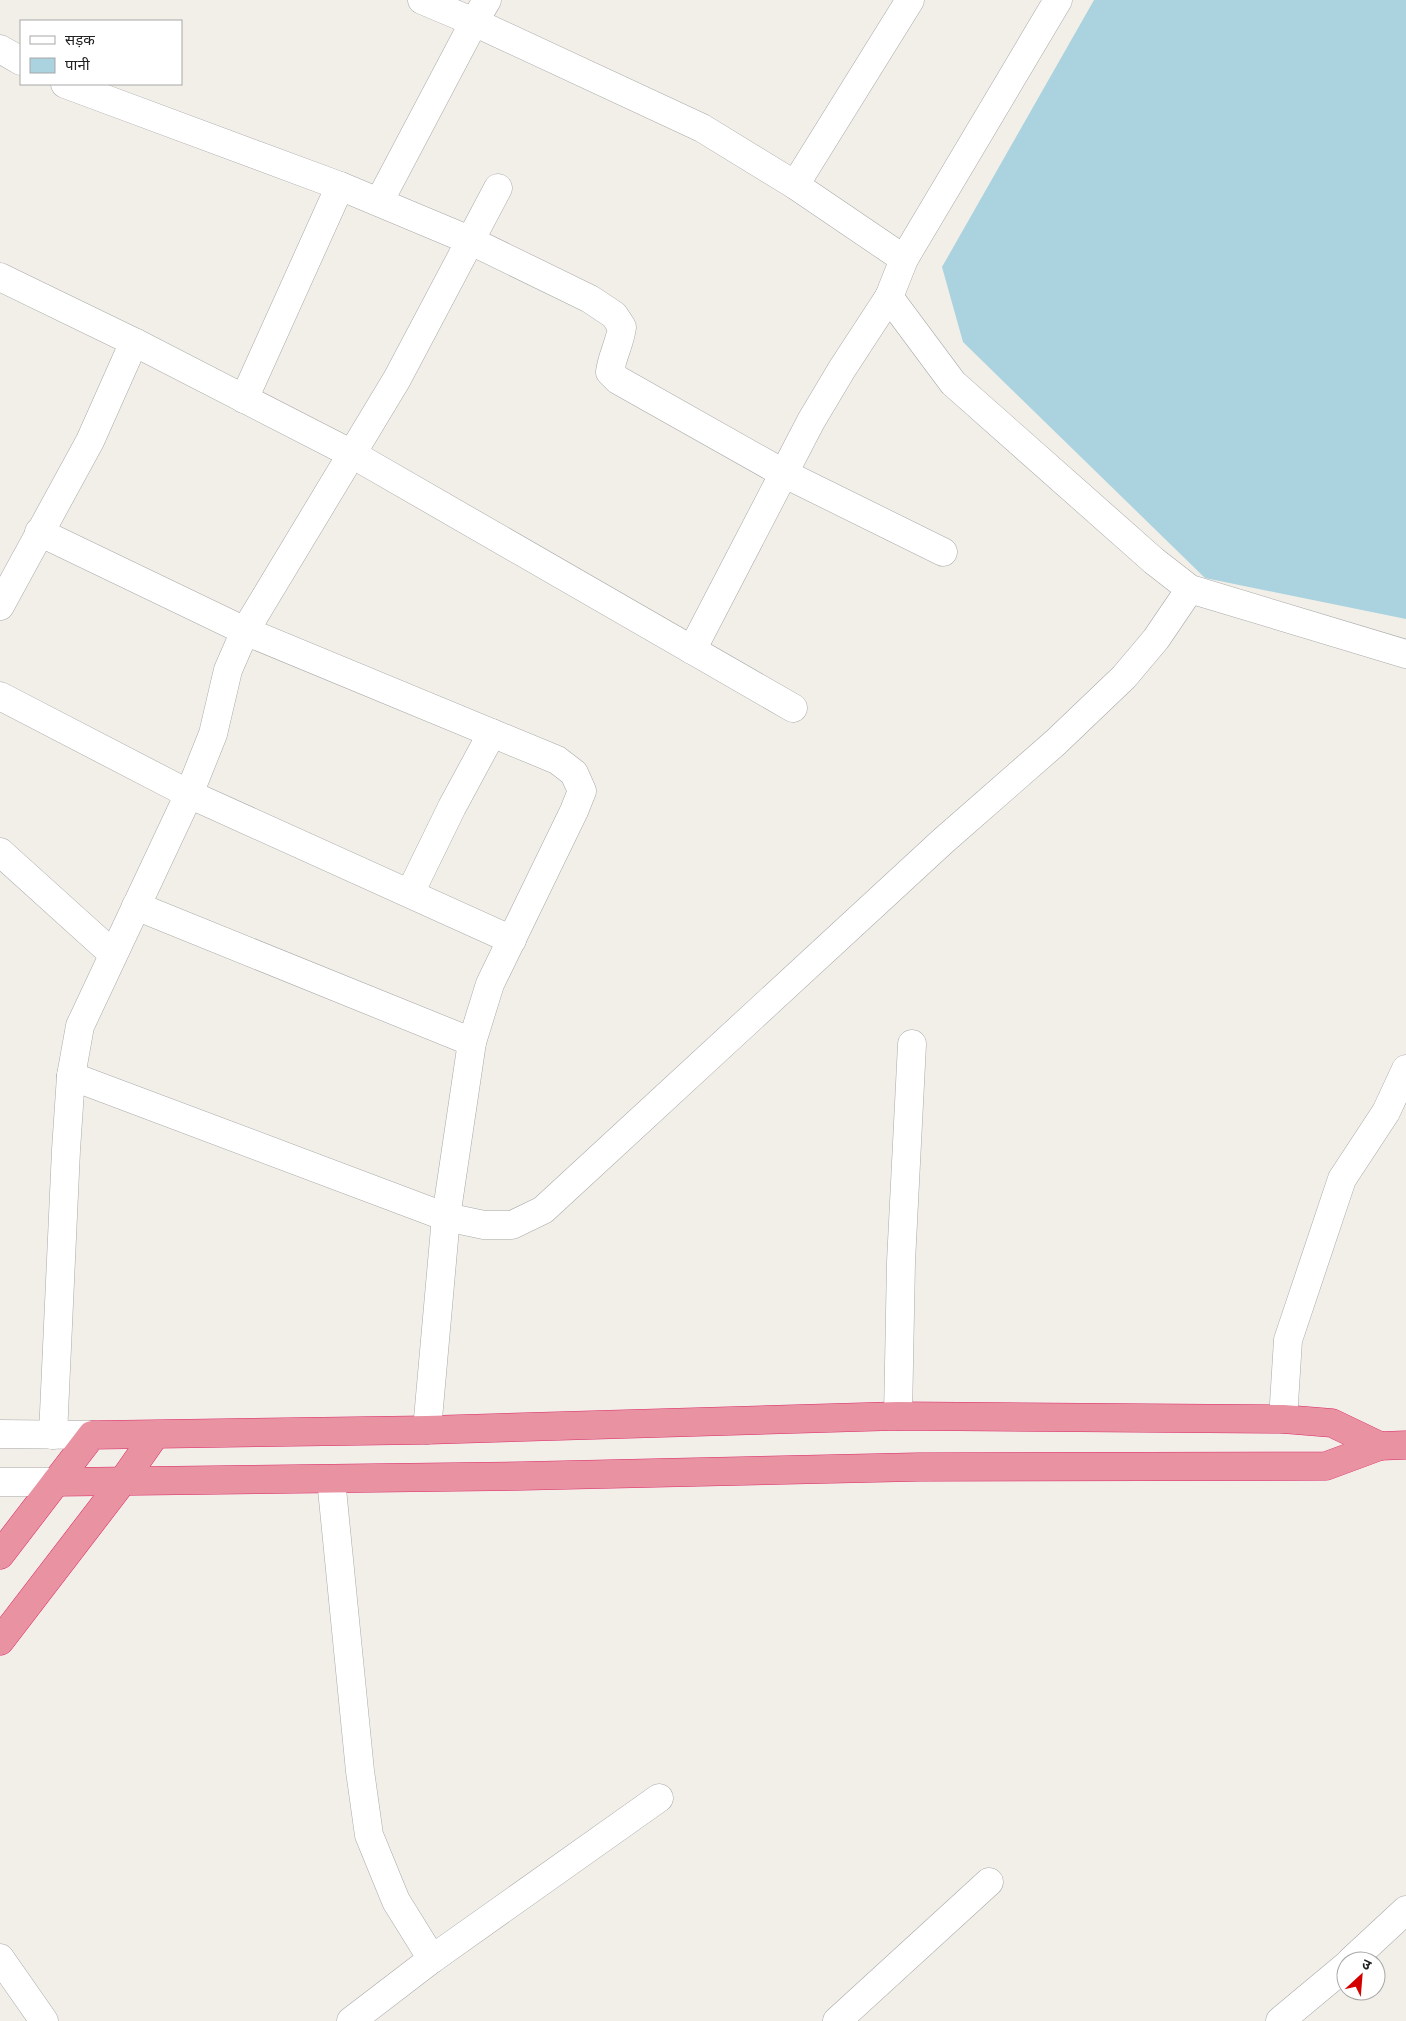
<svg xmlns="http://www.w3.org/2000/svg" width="1406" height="2021" viewBox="0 0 1406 2021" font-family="Mulish,'Noto Sans Devanagari',sans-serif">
	<rect width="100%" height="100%" fill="#f2efe9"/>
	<!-- water -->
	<path fill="#aad3df" d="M1094 0H1406V619L1205 578 963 342 942 267Z"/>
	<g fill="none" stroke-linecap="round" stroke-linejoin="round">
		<!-- street casing -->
		<g stroke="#a9a9a9" stroke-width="29">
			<g id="street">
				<path d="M487 0 474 22 702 128 795 185 904 259"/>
				<path d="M1058 0 904 259 889 297 953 383 1154 561 1190 589 1406 654"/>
				<path d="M0 49 21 61"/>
				<path d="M65 84 340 186 469 240 590 299 614 315 622 327C620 343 612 356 610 372L618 380 783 473 943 552"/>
				<path d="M795 185 910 0"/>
				<path d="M379 202 474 22 422 0"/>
				<path d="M0 277 134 342 352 454 793 708"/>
				<path d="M244 399 340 186"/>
				<path d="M39 532 245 631 557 760 574 773 582 791 574 811 490 984 472 1042 446 1217 427 1430"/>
				<path d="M0 606 90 441 134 342"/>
				<path d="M692 650 811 421 842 369 889 297"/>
				<path d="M0 696 189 794 512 940"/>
				<path d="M0 852 113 954"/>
				<path d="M410 893 452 807 492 733"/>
				<path d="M136 906 472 1042"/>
				<path d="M71 1076 446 1217 484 1225H512L543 1210 943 841 1056 742 1124 677 1156 639 1190 589"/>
				<path d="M898 1416 901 1262 912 1044"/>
				<path d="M1283 1419 1288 1340 1342 1179 1386 1112 1406 1069"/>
				<path d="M0 1434 92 1435"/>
				<path d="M53 1435 66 1150 71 1076 80 1026 189 794 213 734 228 670 245 631 397 379 498 188"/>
				<path d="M331 1479 360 1771 369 1835 396 1901 432 1959"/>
				<path d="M0 1482H56"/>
				<path d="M0 1958 44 2021"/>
				<path d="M1351 1961 1406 1910"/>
				<path d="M351 2021 432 1959 659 1798"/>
				<path d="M837 2021 989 1882"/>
				<path d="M1280 2021 1346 1966"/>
			</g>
		</g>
		<!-- highway casing -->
		<g stroke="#dc2a67" stroke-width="29">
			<g id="highway">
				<path d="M56 1482 522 1476 918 1467 1326 1466 1380 1446 1406 1445"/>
				<path d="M0 1555 92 1435 427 1430 898 1416 1283 1419 1332 1423 1380 1446"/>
				<path d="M0 1641 122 1482 155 1435"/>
			</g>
		</g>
		<!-- street -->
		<use href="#street" stroke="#fff" stroke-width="28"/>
		<!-- highway -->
		<use href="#highway" stroke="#e892a2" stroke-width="28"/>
	</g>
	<!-- legend -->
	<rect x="20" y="20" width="162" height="65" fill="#ffffff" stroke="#a7a7a7"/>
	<rect x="30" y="36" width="25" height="8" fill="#ffffff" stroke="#a7a7a7"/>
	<text x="65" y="45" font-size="15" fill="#222222">सड़क</text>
	<rect x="30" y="58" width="25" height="15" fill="#aad3df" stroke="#a7a7a7"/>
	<text x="65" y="70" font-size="15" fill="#222222">पानी</text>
	<!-- north arrow -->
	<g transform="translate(1361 1976) rotate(26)"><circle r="24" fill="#ffffff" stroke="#a7a7a7"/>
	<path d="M0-4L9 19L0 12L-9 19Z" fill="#d40000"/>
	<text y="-8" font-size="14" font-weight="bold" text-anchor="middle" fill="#222222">उ</text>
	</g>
</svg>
